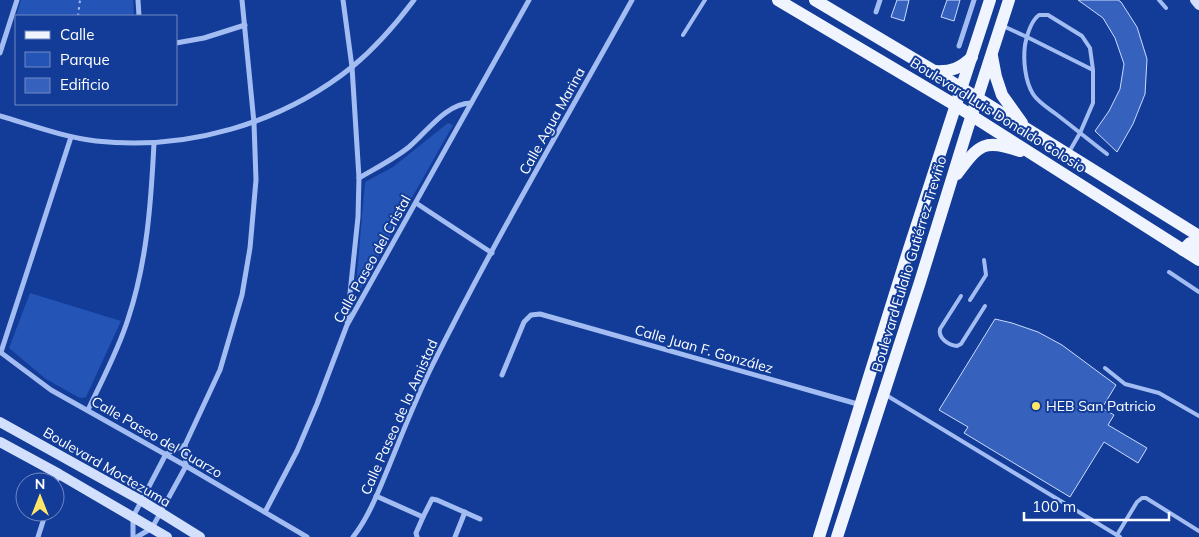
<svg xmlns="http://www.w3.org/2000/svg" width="1199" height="537" viewBox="0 0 1199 537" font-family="Mulish,sans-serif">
	<rect width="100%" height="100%" fill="#123c98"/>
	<!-- green -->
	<g fill="#2454b6">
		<path d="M21 0H133L134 16H16Z"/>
		<path d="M448 123 453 125 361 288 356 285 365 182 393 167Z"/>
		<path d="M30 293 121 321 86 397 81 398 78 397 46 379 9 348Z"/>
	</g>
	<!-- building -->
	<g fill="#3662be" stroke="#cbdcfd">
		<path d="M897 0H909L904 21 891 17Z"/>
		<path d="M947 0H960L954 21 941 17Z"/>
		<path d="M1078 0H1118L1121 2 1137 27 1147 59 1145 94 1133 124 1117 152 1095 131 1109 111 1120 89 1124 64 1115 38 1103 18Z"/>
		<path d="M995 319 1012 323 1038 332 1062 345 1116 385 1102 408 1114 415 1108 425 1147 448 1138 463 1104 442 1070 497 964 433 968 427 939 410Z"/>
	</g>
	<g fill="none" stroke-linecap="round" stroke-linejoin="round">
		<!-- path -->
		<path stroke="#a3bdf3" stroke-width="2" stroke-dasharray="2.5 4" stroke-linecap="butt" d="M78 16 80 0"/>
		<!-- lane -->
		<g stroke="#a3bdf3" stroke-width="4">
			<path d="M1159 0 1166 8"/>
			<path d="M1003 26 1027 37 1093 70"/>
			<path d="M683 35 705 0"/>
			<path d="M1069 152 1080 133 1093 103V70L1090 48 1082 36 1048 15H1039C1031 21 1027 35 1025 45 1023 60 1025 81 1033 94 1038 102 1048 108 1056 114 1073 127 1090 141 1107 154"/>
			<path d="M1169 272 1199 292"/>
			<path d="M961 296 940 329C938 338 948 345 957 346L961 344 985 306"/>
			<path d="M970 300 986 275 984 260"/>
			<path d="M1105 368 1125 384 1159 393 1199 416"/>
			<path d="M886 395 1120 537"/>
			<path d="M1117 535 1137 502 1142 498H1146L1199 531"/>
		</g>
		<!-- street -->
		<g stroke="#a3bdf3" stroke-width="5">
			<path d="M138 0 139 16"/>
			<path d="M343 0 352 67 359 178 358 217 347 322"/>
			<path d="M876 12 880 0"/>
			<path d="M176 43 204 38 245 25"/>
			<path d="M959 46 974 0"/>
			<path d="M0 53 17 0"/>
			<path d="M0 116C31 125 63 137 96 141 186 151 281 124 352 67 375 48 396 24 414 0"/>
			<path d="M359 178C376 168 394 159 409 147 428 131 445 104 471 103"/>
			<path d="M416 203 492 253"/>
			<path d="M0 352 51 390 186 466 307 537"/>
			<path d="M1 352 71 137"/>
			<path d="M502 375 524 322 531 315 540 314 861 405"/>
			<path d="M88 410C102 380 118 351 128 319 147 262 151 203 154 143"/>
			<path d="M55 486 59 474"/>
			<path d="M376 496 423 517"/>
			<path d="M265 512 297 451 317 404 347 325 529 0"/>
			<path d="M38 537 46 512"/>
			<path d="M133 537V517L166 454 185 445"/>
			<path d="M137 537 152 528 186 466 185 445 220 370 242 295 250 248 256 180 254 123 242 0"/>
			<path d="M353 537C369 517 379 490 389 466 403 432 416 398 432 366 494 241 565 121 632 0"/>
			<path d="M417 537 416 533 423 517 432 499 437 500 480 519"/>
			<path d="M455 537 465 512"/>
		</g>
		<!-- secondary -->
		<g stroke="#d3e0fd" stroke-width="10">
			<path d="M1195 0 1199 5"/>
			<path d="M0 422 142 501 200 537"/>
			<path d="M0 442 59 474 167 537"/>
		</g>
		<!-- primary -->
		<g stroke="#f0f4ff" stroke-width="12">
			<path d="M778 0 955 105 1199 260"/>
			<path d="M815 0 934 71 1199 236"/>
			<path d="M992 56 996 77 1002 95 1022 123"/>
			<path d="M935 71C951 72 961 68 972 57"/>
			<path d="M957 174C979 145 983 138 1020 151"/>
			<path d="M1183 250 1190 243 1199 247"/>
			<path d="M819 537 909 249 990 0"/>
			<path d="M837 537 920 282 967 130 1009 0"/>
		</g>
	</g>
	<!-- markers -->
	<circle fill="#ffe666" stroke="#123c98" stroke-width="2" cx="1036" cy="406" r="5"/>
	<g text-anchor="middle" stroke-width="4" stroke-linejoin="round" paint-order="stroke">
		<!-- street labels -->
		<g font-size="14" fill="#fff" stroke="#123c98">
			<text transform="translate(998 115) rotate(32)" y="5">Boulevard Luis Donaldo Colosio</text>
			<text transform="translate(552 121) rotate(-61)" y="5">Calle Agua Marina</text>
			<text transform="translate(372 259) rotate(-61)" y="5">Calle Paseo del Cristal</text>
			<text transform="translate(909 264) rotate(-73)" y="5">Boulevard Eulalio Gutiérrez Treviño</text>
			<text transform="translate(704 349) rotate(16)" y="5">Calle Juan F. González</text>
			<text transform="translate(399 417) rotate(-66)" y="5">Calle Paseo de la Amistad</text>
			<text transform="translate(157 437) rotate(30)" y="5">Calle Paseo del Cuarzo</text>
			<text transform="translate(107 467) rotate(30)" y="5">Boulevard Moctezuma</text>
		</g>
		<!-- poi labels -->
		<g font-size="14" fill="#fff" stroke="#123c98" text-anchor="start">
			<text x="1046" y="411">HEB San Patricio</text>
		</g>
	</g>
	<!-- legend -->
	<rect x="15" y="15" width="162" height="90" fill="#123c98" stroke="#718ac1"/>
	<rect x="25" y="31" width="25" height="8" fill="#f0f4ff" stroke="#718ac1"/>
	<text x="60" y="40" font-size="15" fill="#ffffff">Calle</text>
	<rect x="25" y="52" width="25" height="15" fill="#2454b6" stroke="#718ac1"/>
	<text x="60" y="65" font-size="15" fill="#ffffff">Parque</text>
	<rect x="25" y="78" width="25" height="15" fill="#3662be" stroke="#718ac1"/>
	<text x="60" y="90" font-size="15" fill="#ffffff">Edificio</text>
	<!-- north arrow -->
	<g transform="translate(40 497)"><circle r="24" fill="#123c98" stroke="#718ac1"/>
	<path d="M0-4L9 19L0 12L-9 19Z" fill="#ffe666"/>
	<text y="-8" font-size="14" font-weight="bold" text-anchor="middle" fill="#ffffff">N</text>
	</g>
	<!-- scale -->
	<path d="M1024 512v8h145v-8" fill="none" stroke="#ffffff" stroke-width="2.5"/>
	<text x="1032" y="512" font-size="15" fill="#ffffff" stroke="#123c98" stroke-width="4" paint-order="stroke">100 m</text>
</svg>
